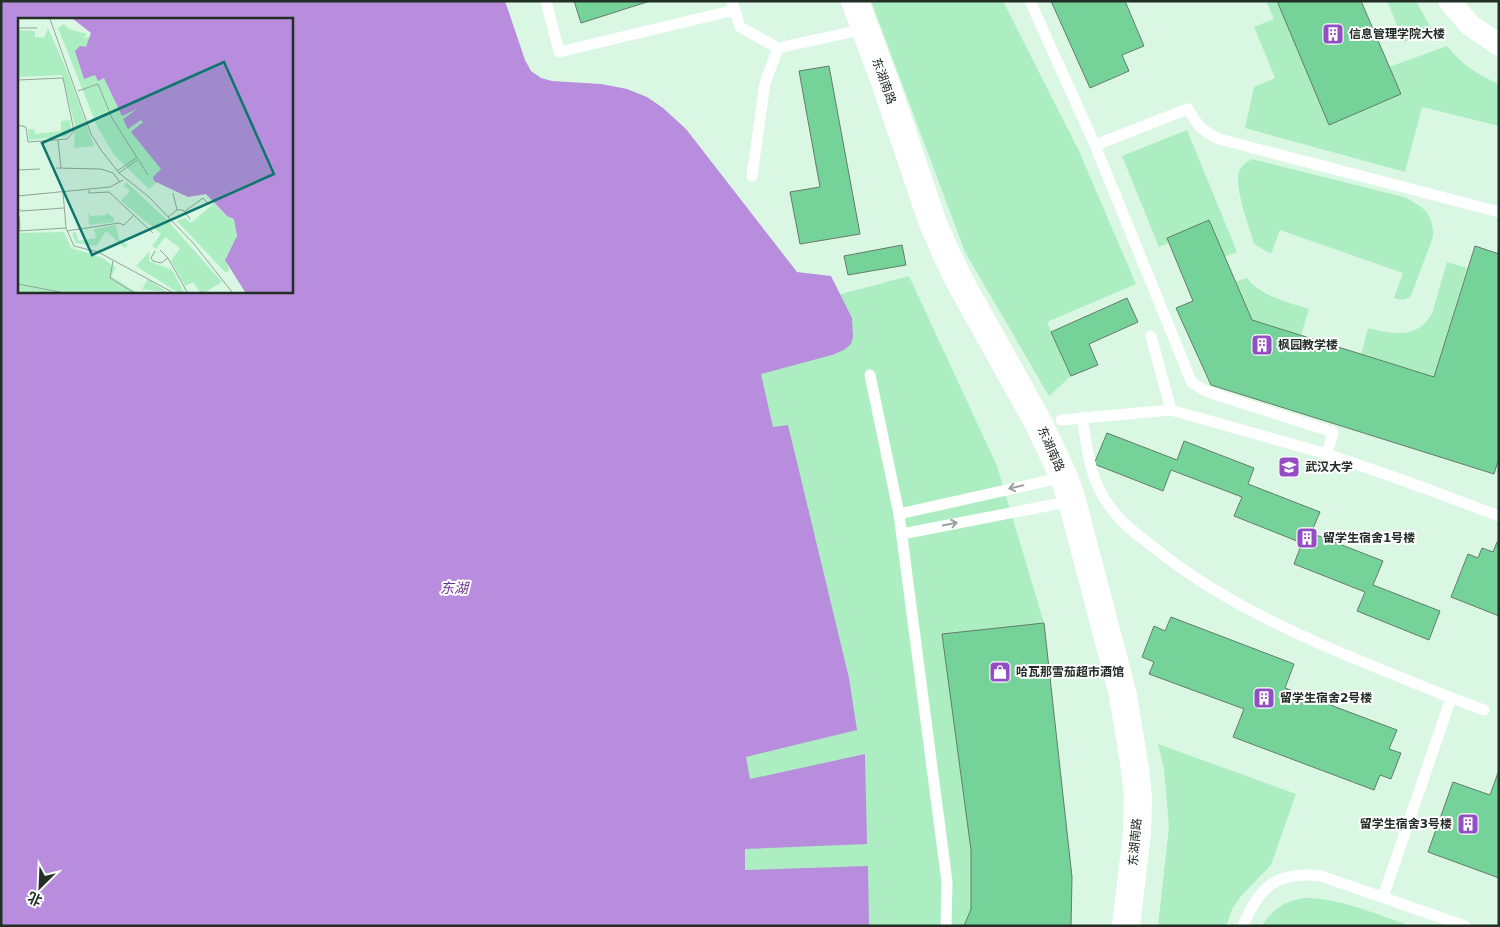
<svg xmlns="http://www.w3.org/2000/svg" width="1500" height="927" viewBox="0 0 1500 927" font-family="'DejaVu Sans','Noto Sans SC',sans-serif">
	<rect width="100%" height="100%" fill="#daf7e3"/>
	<!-- green -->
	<g fill="#aceec2">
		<path d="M871 1H1003L1079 151 1136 284 1047 322 1071 376 1049 396 965 252Z"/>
		<path d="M1266 1H1277L1329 124 1401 94 1389 67 1447 46C1464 66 1475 73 1499 84V126L1422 107 1405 172 1245 128 1254 87 1275 78 1254 27 1274 19Z"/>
		<path d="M1387 1H1416L1432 30 1404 42Z"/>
		<path d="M1187 130 1237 252 1224 257 1209 221 1167 238 1169 243 1159 247 1122 156Z"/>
		<path d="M1252 159 1404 197C1424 207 1434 214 1433 237L1411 296C1405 301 1402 300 1394 298L1403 273 1280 230 1271 254 1254 244C1250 228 1232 184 1240 169 1243 164 1247 162 1252 159Z"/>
		<path d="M1447 262 1467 268 1434 377 1361 355 1368 328C1392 334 1420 340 1433 311Z"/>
		<path d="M909 276 997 466 1044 623 1072 877 1071 926H567L548 372Z"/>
		<path d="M1247 278C1262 297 1287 302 1309 309L1301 335 1252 320 1235 282Z"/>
		<path d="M1158 744 1296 794 1271 865 1242 895 1233 907 1226 926H1158L1169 827 1164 768Z"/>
		<path d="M1303 898C1338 897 1378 915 1411 926H1262C1272 909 1284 902 1303 898Z"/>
	</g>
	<!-- water -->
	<path fill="#b98ddd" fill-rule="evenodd" d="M1 1H505L525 60 531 71 541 78 552 81 601 84 627 89 647 97 663 108 686 129 797 272 831 276 852 318 853 337 851 344 844 350 832 355 761 374 773 427 788 425 849 678 857 730 746 757 750 779 865 754 867 844 745 849V870L868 866 869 926H1ZM19 19H291V291H19Z"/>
	<!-- building -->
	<g fill="#75d298" stroke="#637d6b">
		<path d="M574 1H650L581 23Z"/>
		<path d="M1051 1H1125L1144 46 1122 55 1129 71 1090 88Z"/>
		<path d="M1277 1H1361L1401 94 1329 125Z"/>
		<path d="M829 66 860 234 800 244 790 192 820 187 799 71Z"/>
		<path d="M1209 220 1252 320 1434 377 1475 246 1499 254V458L1494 474 1211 385 1176 308 1193 301 1167 238Z"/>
		<path d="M902 245 906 265 848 275 844 256Z"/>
		<path d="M1127 298 1138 322 1089 344 1098 365 1071 376 1051 332Z"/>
		<path d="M1107 433 1177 460 1184 441 1254 468 1248 484 1320 512 1311 533 1383 561 1373 585 1440 611 1429 640 1357 611 1365 592 1294 564 1302 543 1234 516 1242 497 1171 470 1163 491 1094 464Z"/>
		<path d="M1497 542H1499V616L1451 597 1468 554 1478 558 1482 548 1493 552Z"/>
		<path d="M1171 617 1294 664 1285 688 1397 730 1389 749 1401 753 1391 779 1380 775 1374 790 1233 737 1244 709 1149 674 1154 662 1142 657 1154 626 1165 631Z"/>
		<path d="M1044 623 1072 877 1071 926H964L971 909V850L942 634Z"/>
		<path d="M1499 770V878L1428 852 1453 782 1490 795Z"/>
	</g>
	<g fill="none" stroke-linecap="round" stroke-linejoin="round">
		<!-- lane -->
		<g stroke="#fff" stroke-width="11">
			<path d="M546 1 559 52 735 10"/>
			<path d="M732 1 740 27 778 48 865 29"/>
			<path d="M1030 1 1095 145 1192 383 1204 390 1220 396 1333 432 1327 454"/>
			<path d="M1095 145 1188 109C1198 126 1201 130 1219 139L1499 212"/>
			<path d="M752 176 765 83 778 48"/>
			<path d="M1151 336 1171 410"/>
			<path d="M870 375 899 514 947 882 946 926"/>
			<path d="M1082 417C1087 446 1089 476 1106 501 1117 519 1135 533 1152 546 1216 598 1292 633 1368 664 1407 680 1445 696 1484 710"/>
			<path d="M1061 420 1171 410 1327 454 1408 482 1499 516"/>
			<path d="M899 514 1064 477"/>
			<path d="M902 534 1072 501"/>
			<path d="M1383 897 1451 698"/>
			<path d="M1243 926C1259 887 1277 870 1321 876L1465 926"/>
		</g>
		<!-- street -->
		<path stroke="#fff" stroke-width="22" d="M1449 1 1470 25 1499 45"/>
		<!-- secondary -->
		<path stroke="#fff" stroke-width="28" d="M855 1 889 93 932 221 946 253 960 282 1039 424 1064 477 1072 501 1123 695 1135 769 1138 796 1137 833 1126 926"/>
	</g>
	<!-- one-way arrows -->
	<defs><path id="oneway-shaft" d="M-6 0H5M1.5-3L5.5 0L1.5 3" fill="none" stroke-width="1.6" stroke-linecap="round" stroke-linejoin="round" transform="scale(1.25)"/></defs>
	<g stroke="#9ca19e">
		<use href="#oneway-shaft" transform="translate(1016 487) rotate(167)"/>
		<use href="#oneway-shaft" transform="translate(950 524) rotate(-11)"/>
	</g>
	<!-- icons -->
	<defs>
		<g id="building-square" transform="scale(1.125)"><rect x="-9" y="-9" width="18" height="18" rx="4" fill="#924ec2" stroke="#fff"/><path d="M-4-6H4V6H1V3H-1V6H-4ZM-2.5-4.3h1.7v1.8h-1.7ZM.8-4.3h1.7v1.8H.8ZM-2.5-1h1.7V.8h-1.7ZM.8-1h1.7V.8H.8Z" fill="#fff"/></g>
		<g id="university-square" transform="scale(1.125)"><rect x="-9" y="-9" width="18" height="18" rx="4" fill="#924ec2" stroke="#fff"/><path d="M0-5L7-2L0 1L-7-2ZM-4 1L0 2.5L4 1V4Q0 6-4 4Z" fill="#fff"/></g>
		<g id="shop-square" transform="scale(1.125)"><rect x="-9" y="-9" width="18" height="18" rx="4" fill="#924ec2" stroke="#fff"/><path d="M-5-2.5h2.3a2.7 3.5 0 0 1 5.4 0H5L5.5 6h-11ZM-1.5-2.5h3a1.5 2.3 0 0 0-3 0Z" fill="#fff"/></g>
	</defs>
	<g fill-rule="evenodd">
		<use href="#building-square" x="1333" y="34"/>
		<use href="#building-square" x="1262" y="345"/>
		<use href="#university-square" x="1289" y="467"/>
		<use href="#building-square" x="1307" y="538"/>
		<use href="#shop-square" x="1000" y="672"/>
		<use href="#building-square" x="1264" y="698"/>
		<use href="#building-square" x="1468" y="824"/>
	</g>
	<g text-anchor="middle" stroke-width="4" stroke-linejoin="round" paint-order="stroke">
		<!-- poi labels -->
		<g font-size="12" font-weight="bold" fill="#232e27" stroke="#fff" text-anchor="start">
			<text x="1349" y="38">信息管理学院大楼</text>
			<text x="1278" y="349">枫园教学楼</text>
			<text x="1305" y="471">武汉大学</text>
			<text x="1323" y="542">留学生宿舍1号楼</text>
			<text x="1016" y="676">哈瓦那雪茄超市酒馆</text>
			<text x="1280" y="702">留学生宿舍2号楼</text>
			<text x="1452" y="828" text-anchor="end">留学生宿舍3号楼</text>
		</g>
		<!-- street labels -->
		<g font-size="12" fill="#232e27" stroke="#fff">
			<text transform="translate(884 81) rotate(70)" y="4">东湖南路</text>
			<text transform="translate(1051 449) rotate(66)" y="4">东湖南路</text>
			<text transform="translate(1135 842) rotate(-85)" y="4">东湖南路</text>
		</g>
		<!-- water labels -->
		<g font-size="14" font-style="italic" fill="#6b3492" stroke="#fff">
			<text x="454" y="593">东湖</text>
		</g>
	</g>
	<!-- overview -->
	<g transform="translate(18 18)">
		<rect width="275" height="275" fill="#daf7e3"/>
		<path d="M46 6 51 11 69 16 65 21 104 7 169 140 131 171 96 137 79 108 40 10ZM30 10 50 55 76 128 56 130 57 108 44 57 0 59V12L17 13V19L26 20ZM52 102 53 114 48 118 11 122 10 111 17 112V116L43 113V103ZM108 164 148 201 204 264 187 274H182L175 264 167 268 153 243 162 230 147 219 138 231 134 228 143 216 103 183 112 173 106 168ZM196 185 209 198 216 201 219 210 218 223 208 238 211 252 208 255 159 203 167 200 173 205ZM88 194 96 200V204L71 207 70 195 72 198 88 197ZM98 207 101 222 110 227 107 230 88 213 78 228 58 225 54 215 58 214 60 223 78 220 76 211ZM46 214 53 230 83 239 98 250 93 258 118 274H0V215ZM132 233 131 243 154 252 166 274H159L118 248ZM130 261 149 274 124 271Z" fill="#aceec2"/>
		<path d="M55 1H275V274H227L207 242 219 218 216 201 209 198 188 176 170 179 136 163 135 159 143 151 113 114 125 104 123 102 110 111 105 101 119 91 104 98 86 60 80 63 77 57 66 61 57 33 62 28 68 29 73 15Z" fill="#b98ddd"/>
		<path fill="none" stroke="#91a798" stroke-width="1" d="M32 1 73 116 83 132 101 155 131 179 176 226 214 274M0 10H19M0 62 45 60 56 113 49 121 10 124 8 109 0 107M60 73 80 66 94 100 130 157M40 122 43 150M38 150 83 151 95 155 102 164M0 152 22 151M99 153 118 140M101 155 119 142M71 172V175L91 174 135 215M45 174 48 210M155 175 159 192M0 178 92 169 105 162M0 190 3 193 46 190M166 194 185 180 191 187M1 198 2 213M150 199 159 192H165L172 201M0 213 48 210 56 228 80 234 154 274M49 213 101 205 106 207 116 197M142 232 150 240 169 274M137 233 133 240 135 243 143 245 150 240M95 243 92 260 115 274M0 266 42 274"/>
		<path fill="#0f766e" fill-opacity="0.15" stroke="#0f766e" stroke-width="2.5" d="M206 44 256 156 74 237 24 125Z"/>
		<rect width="275" height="275" fill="none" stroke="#232e27" stroke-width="2.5"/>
	</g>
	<!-- border -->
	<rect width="1500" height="927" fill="none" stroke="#232e27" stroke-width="5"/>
	<!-- north arrow -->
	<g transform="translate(40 887) rotate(204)" stroke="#ffffff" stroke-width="4" paint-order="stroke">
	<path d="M0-4L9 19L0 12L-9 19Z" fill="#232e27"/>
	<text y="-8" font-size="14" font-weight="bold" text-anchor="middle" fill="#232e27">北</text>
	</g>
</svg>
